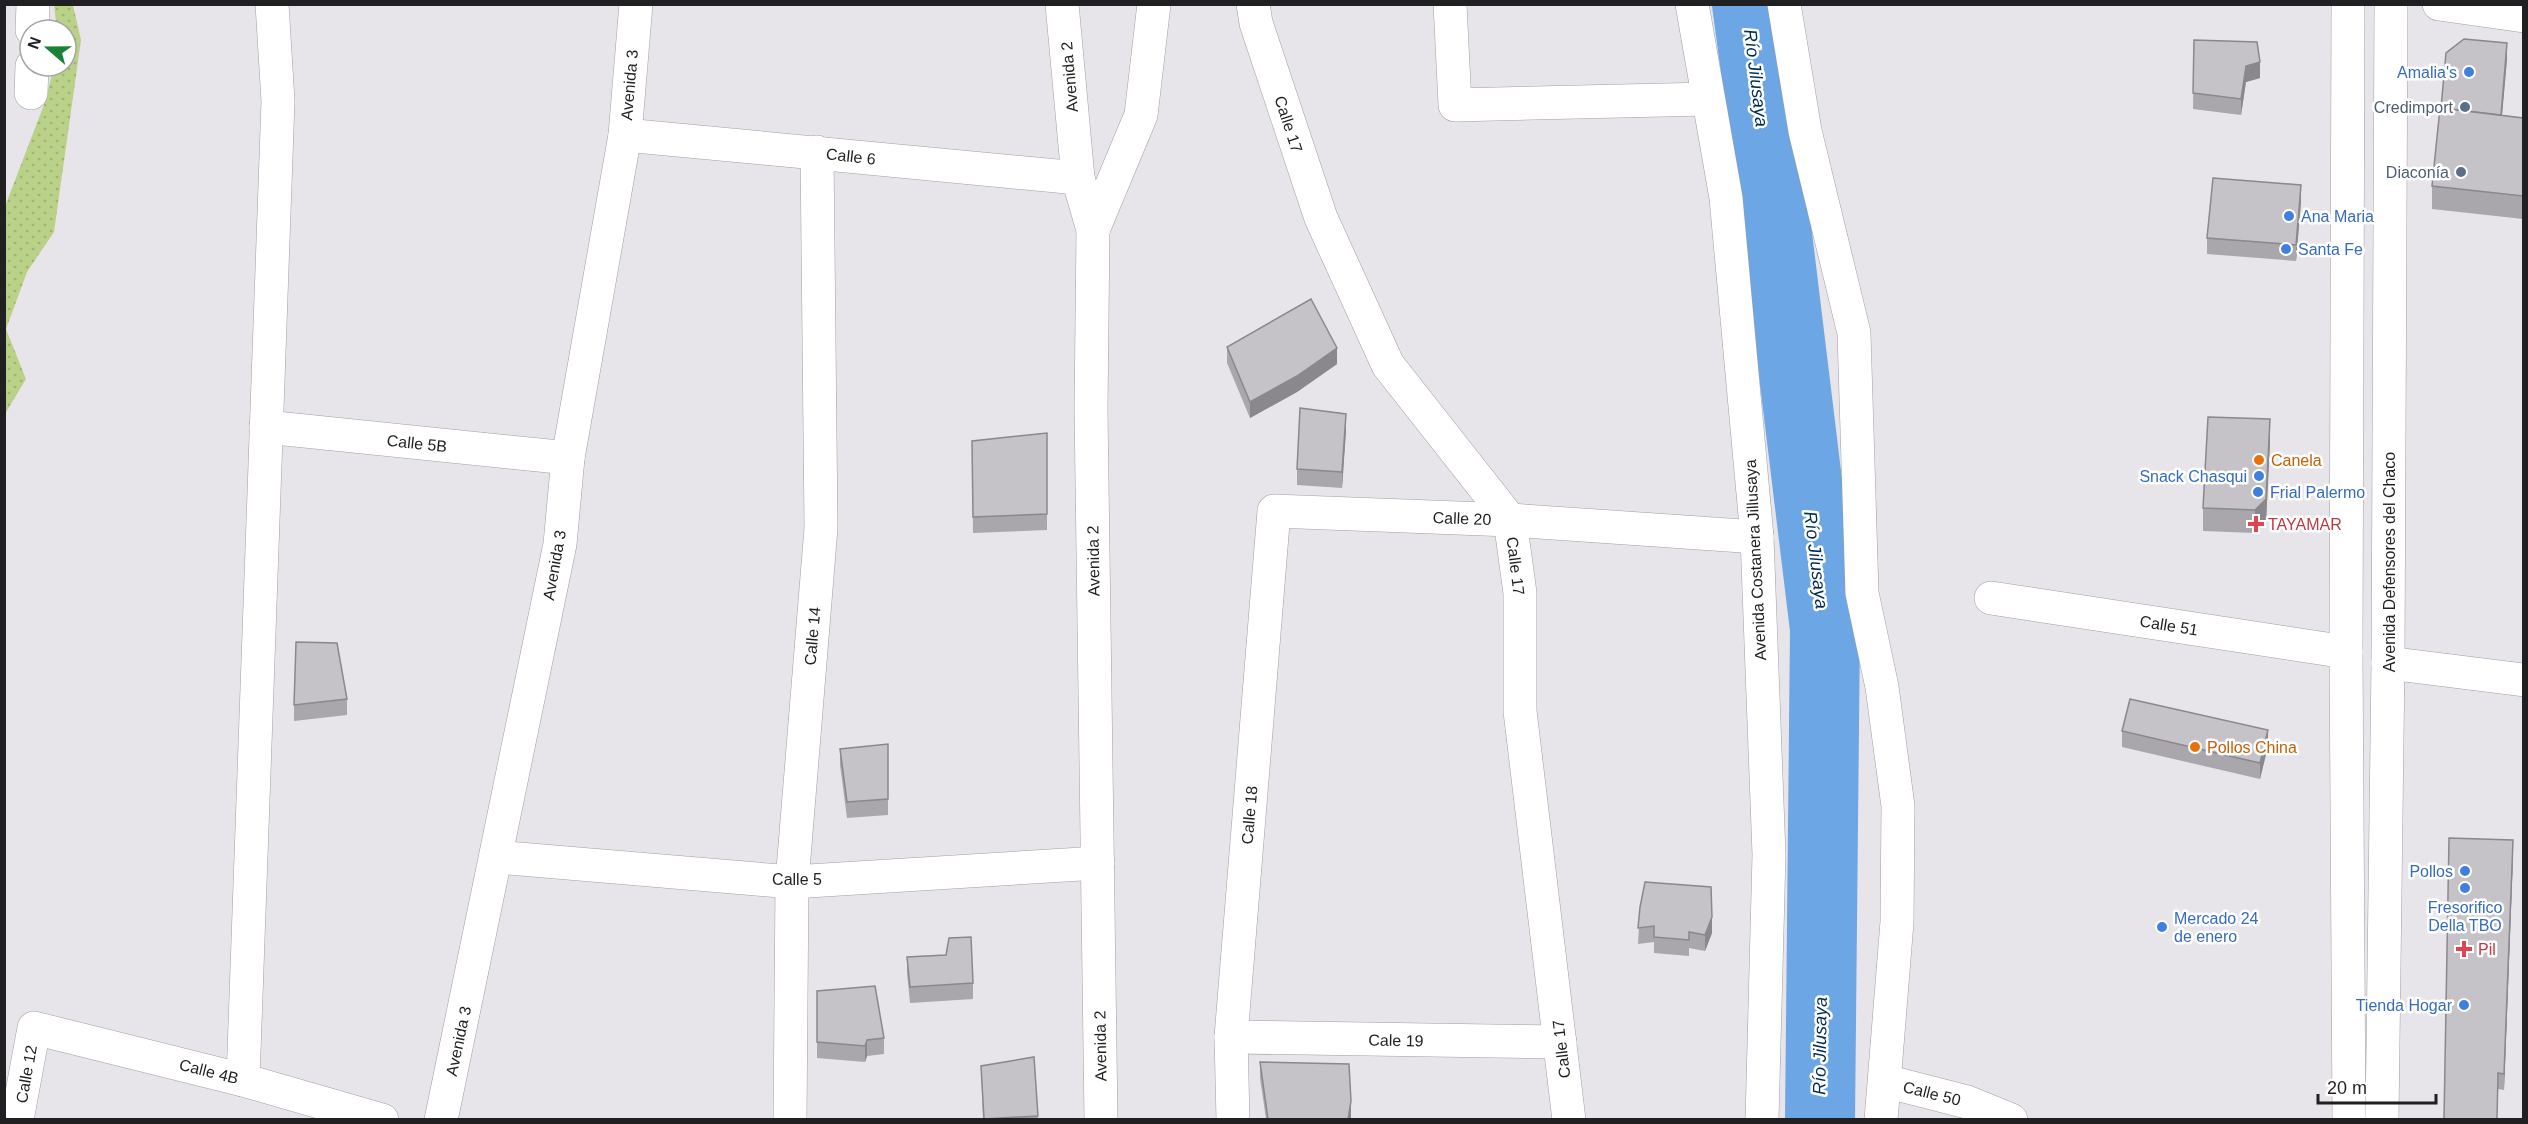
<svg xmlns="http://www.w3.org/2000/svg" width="2528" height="1124" viewBox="0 0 2528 1124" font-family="Arial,sans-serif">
	<defs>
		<pattern id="grass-dots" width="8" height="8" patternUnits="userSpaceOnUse" patternTransform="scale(1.5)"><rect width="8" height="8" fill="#bad188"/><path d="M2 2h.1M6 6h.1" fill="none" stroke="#a0b375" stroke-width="1.8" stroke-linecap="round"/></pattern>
	</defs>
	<rect width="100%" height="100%" fill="#e8e5ea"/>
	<!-- grass -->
	<path fill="url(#grass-dots)" d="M54 5H73L81 40 54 232 27 272 6 329 26 379 5 414 4 209 45 102 54 66H66V30H57Z"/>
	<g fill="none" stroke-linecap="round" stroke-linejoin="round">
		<!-- river -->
		<path stroke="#6ca6e4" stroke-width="70" d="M1747 4 1766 144 1825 629 1820 1120"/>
		<!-- minor casing -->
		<g stroke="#a19ea3" stroke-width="34">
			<g id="minor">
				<path d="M1062 4 1078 178 1093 230 1091 409 1101 1120"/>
				<path d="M1253 4 1256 23 1321 218 1388 365 1510 520 1520 593V711L1569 1120"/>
				<path d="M1450 4 1455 105 1708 99"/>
				<path d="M1692 4 1726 198 1757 537 1769 855 1762 1120"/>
				<path d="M1784 4 1805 131 1854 333 1862 593 1882 687 1898 806 1897 922 1881 1120"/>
				<path d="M2439 4 2524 16"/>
				<path d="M32 30 33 4"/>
				<path d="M31 93 32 66"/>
				<path d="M625 135 1078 178"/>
				<path d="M1093 230 1141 115 1154 4"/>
				<path d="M266 427 568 458"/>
				<path d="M1991 598 2346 652"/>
				<path d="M2388 663 2524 680"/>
				<path d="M496 857 792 882 1098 863"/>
				<path d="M1231 1037 1560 1042"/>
				<path d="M243 1080 278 101 272 4"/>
				<path d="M1885 1081 1967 1102 2011 1120"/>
				<path d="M17 1120 34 1028 243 1080 382 1120"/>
				<path d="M441 1120 560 544 568 458 625 135 636 4"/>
				<path d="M790 1120 792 882 821 528 817 152"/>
				<path d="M1233 1120 1231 1037 1274 511 1510 520 1757 537"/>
			</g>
		</g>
		<!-- major casing -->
		<g stroke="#a19ea3" stroke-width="34">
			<g id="major">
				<path d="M2348 4 2346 652 2349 1120"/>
				<path d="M2382 1120 2388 663 2391 4"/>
			</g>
		</g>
		<!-- minor -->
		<use href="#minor" stroke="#fff" stroke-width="33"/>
		<!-- major -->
		<use href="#major" stroke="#fff" stroke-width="33"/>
	</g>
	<!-- wall -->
	<g fill="#a9a7ac">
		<path d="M2194 40 2260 78 2246 82 2241 115 2193 109Z"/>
		<path d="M2507 59 2502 115 2523 118V219L2432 209V186Z"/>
		<path d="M2301 202 2296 261 2207 254V238Z"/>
		<path d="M1227 347 1337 364 1297 392 1250 418 1227 363Z"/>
		<path d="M1346 430 1342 488 1297 485V469Z"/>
		<path d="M1047 433V530L973 533 972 441Z"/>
		<path d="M2270 442 2266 522 2255 533 2203 531V508Z"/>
		<path d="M347 699V715L294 721V705Z"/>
		<path d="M2122 731 2268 746 2260 779 2122 747Z"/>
		<path d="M888 744V815L847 818 840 765V749Z"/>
		<path d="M2513 856 2504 1090 2498 1089 2444 1119Z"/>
		<path d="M1640 907 1712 933 1705 951 1689 948V956L1654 953V942L1638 944Z"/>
		<path d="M907 957 973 983V999L910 1003 907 973Z"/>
		<path d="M817 991 884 1038V1054L867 1056 865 1062 817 1058Z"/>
		<path d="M1034 1057 1038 1119H983L981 1066Z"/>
		<path d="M1260 1062 1351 1117V1119H1266L1260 1078Z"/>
	</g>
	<!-- shaded-wall -->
	<g fill="#8a888c">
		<path d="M2507 43V59L2500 138V122Z"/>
		<path d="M2260 62V78L2246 82 2241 115V99L2246 66Z"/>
		<path d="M2301 185V202L2296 261V245Z"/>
		<path d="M1337 348V364L1297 392 1250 418V402Z"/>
		<path d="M1346 414V430L1342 488V472Z"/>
		<path d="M2270 419V442L2266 522 2255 533V510Z"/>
		<path d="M2268 730V746L2260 779V763Z"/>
		<path d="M2513 840V856L2504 1090V1074Z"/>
		<path d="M1712 917V933L1705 951V935Z"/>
		<path d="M867 1040V1056L865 1062V1046Z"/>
		<path d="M1351 1101V1119H1348Z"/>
	</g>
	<!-- building -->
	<g fill="#c5c2c8" stroke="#8a888c" stroke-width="1.5">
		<path d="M2464 39 2507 43 2501 115 2441 108 2446 53Z"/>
		<path d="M2194 40 2257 42 2260 62 2246 66 2241 99 2193 93Z"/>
		<path d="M2440 108 2523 118V196L2432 186Z"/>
		<path d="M2213 178 2301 185 2296 245 2207 238Z"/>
		<path d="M1311 299 1337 348 1297 376 1250 402 1227 347Z"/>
		<path d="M1300 408 1346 414 1342 472 1297 469Z"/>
		<path d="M2208 417 2270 419 2266 499 2255 510 2203 508Z"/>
		<path d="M1047 433V514L973 517 972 441Z"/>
		<path d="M296 642 337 643 347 699 294 705Z"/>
		<path d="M2130 699 2268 730 2260 763 2122 731Z"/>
		<path d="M888 744V799L847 802 840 749Z"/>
		<path d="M2449 838 2513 840 2504 1074 2498 1073 2497 1119H2444Z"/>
		<path d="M1645 882 1711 887 1712 917 1705 935 1689 932V940L1654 937V926L1638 928 1640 907Z"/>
		<path d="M971 937 973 983 910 987 907 957 946 955 949 938Z"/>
		<path d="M875 986 884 1038 867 1040 865 1046 817 1042V991Z"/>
		<path d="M1034 1057 1038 1116 984 1119 981 1066Z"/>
		<path d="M1260 1062 1349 1064 1351 1101 1348 1119H1268Z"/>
	</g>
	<!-- markers -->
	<g fill="#3f7fe0" stroke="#fff" stroke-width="2">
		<circle cx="2469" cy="72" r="6"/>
		<circle cx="2289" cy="216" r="6"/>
		<circle cx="2286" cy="249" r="6"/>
		<circle cx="2259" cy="476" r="6"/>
		<circle cx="2258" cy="492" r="6"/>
		<circle cx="2465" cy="871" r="6"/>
		<circle cx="2465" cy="888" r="6"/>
		<circle cx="2162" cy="927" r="6"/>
		<circle cx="2464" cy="1005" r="6"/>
	</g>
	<g fill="#5c6f8a" stroke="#fff" stroke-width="2">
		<circle cx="2465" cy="107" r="6"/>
		<circle cx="2461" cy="172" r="6"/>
	</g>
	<g fill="#e8710a" stroke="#fff" stroke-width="2">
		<circle cx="2259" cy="460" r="6"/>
		<circle cx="2195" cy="747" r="6"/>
	</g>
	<g fill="#e0444e" stroke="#fff" stroke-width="2">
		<path d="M2253 515h6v6h6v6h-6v6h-6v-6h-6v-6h6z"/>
		<path d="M2461 940h6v6h6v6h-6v6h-6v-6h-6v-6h6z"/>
	</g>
	<g text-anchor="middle" stroke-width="5" stroke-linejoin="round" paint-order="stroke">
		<!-- shop labels -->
		<g font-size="16" fill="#366cbe" stroke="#fff" text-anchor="end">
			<text x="2457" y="78">Amalia's</text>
			<text x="2301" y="222" text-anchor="start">Ana Maria</text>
			<text x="2298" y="255" text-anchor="start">Santa Fe</text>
			<text x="2247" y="482">Snack Chasqui</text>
			<text x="2270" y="498" text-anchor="start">Frial Palermo</text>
			<text x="2453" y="877">Pollos</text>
			<text x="2465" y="913" text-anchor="middle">Fresorifico<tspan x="2465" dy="18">Della TBO</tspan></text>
			<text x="2174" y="924" text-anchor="start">Mercado 24<tspan x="2174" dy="18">de enero</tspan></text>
			<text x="2452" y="1011">Tienda Hogar</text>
		</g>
		<!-- street labels -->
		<g font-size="16" fill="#201f21" stroke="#fff">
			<text transform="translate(1069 77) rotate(-95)" y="6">Avenida 2</text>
			<text transform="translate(629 85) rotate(-85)" y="6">Avenida 3</text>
			<text transform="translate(1289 124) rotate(72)" y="6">Calle 17</text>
			<text transform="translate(851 156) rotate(6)" y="6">Calle 6</text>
			<text transform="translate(417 443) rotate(6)" y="6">Calle 5B</text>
			<text transform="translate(1462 518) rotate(2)" y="6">Calle 20</text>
			<text transform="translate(1755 560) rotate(-93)" y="6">Avenida Costanera Jillusaya</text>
			<text transform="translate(1093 561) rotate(-91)" y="6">Avenida 2</text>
			<text transform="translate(2389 562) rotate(-90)" y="6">Avenida Defensores del Chaco</text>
			<text transform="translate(554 565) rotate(-80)" y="6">Avenida 3</text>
			<text transform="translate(1516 566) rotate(83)" y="6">Calle 17</text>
			<text transform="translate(2169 625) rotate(9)" y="6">Calle 51</text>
			<text transform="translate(812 636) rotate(-85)" y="6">Calle 14</text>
			<text transform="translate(1249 815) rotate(-85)" y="6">Calle 18</text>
			<text x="797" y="885">Calle 5</text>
			<text transform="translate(1396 1040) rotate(1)" y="6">Cale 19</text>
			<text transform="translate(458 1041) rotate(-78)" y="6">Avenida 3</text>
			<text transform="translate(1100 1046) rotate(-91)" y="6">Avenida 2</text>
			<text transform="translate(1561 1049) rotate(-97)" y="6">Calle 17</text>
			<text transform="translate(209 1071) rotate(14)" y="6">Calle 4B</text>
			<text transform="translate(26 1074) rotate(-80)" y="6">Calle 12</text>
			<text transform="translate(1932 1093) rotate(14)" y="6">Calle 50</text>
		</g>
		<!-- service labels -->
		<g font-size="16" fill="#4e5e75" stroke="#fff" text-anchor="end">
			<text x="2453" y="113">Credimport</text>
			<text x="2449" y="178">Diaconía</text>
		</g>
		<!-- food labels -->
		<g font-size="16" fill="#c56008" stroke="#fff" text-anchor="start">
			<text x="2271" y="466">Canela</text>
			<text x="2207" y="753">Pollos China</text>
		</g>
		<!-- health labels -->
		<g font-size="16" fill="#be3a42" stroke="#fff" text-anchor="start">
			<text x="2268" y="530">TAYAMAR</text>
			<text x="2478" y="955">Pil</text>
		</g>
		<!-- water labels -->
		<g font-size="18" font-style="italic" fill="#002b52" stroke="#fff">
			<text transform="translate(1756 78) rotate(83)" y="6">Río Jilusaya</text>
			<text transform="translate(1816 560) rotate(83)" y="6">Río Jilusaya</text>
			<text transform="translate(1820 1046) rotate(-89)" y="6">Río Jilusaya</text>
		</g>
	</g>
	<!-- border -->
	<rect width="2528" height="1124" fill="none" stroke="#201f21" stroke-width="12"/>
	<!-- north arrow -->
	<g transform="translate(48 48) rotate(290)"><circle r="28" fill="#ffffff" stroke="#a6a5a6" stroke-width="1.5"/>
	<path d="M0-4.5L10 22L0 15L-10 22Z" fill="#198237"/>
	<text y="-9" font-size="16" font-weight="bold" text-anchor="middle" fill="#201f21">N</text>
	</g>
	<!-- scale -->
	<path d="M2318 1094v9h118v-9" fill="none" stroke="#201f21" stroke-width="3"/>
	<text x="2327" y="1094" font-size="18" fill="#201f21" stroke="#ffffff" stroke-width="4.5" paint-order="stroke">20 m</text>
</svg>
